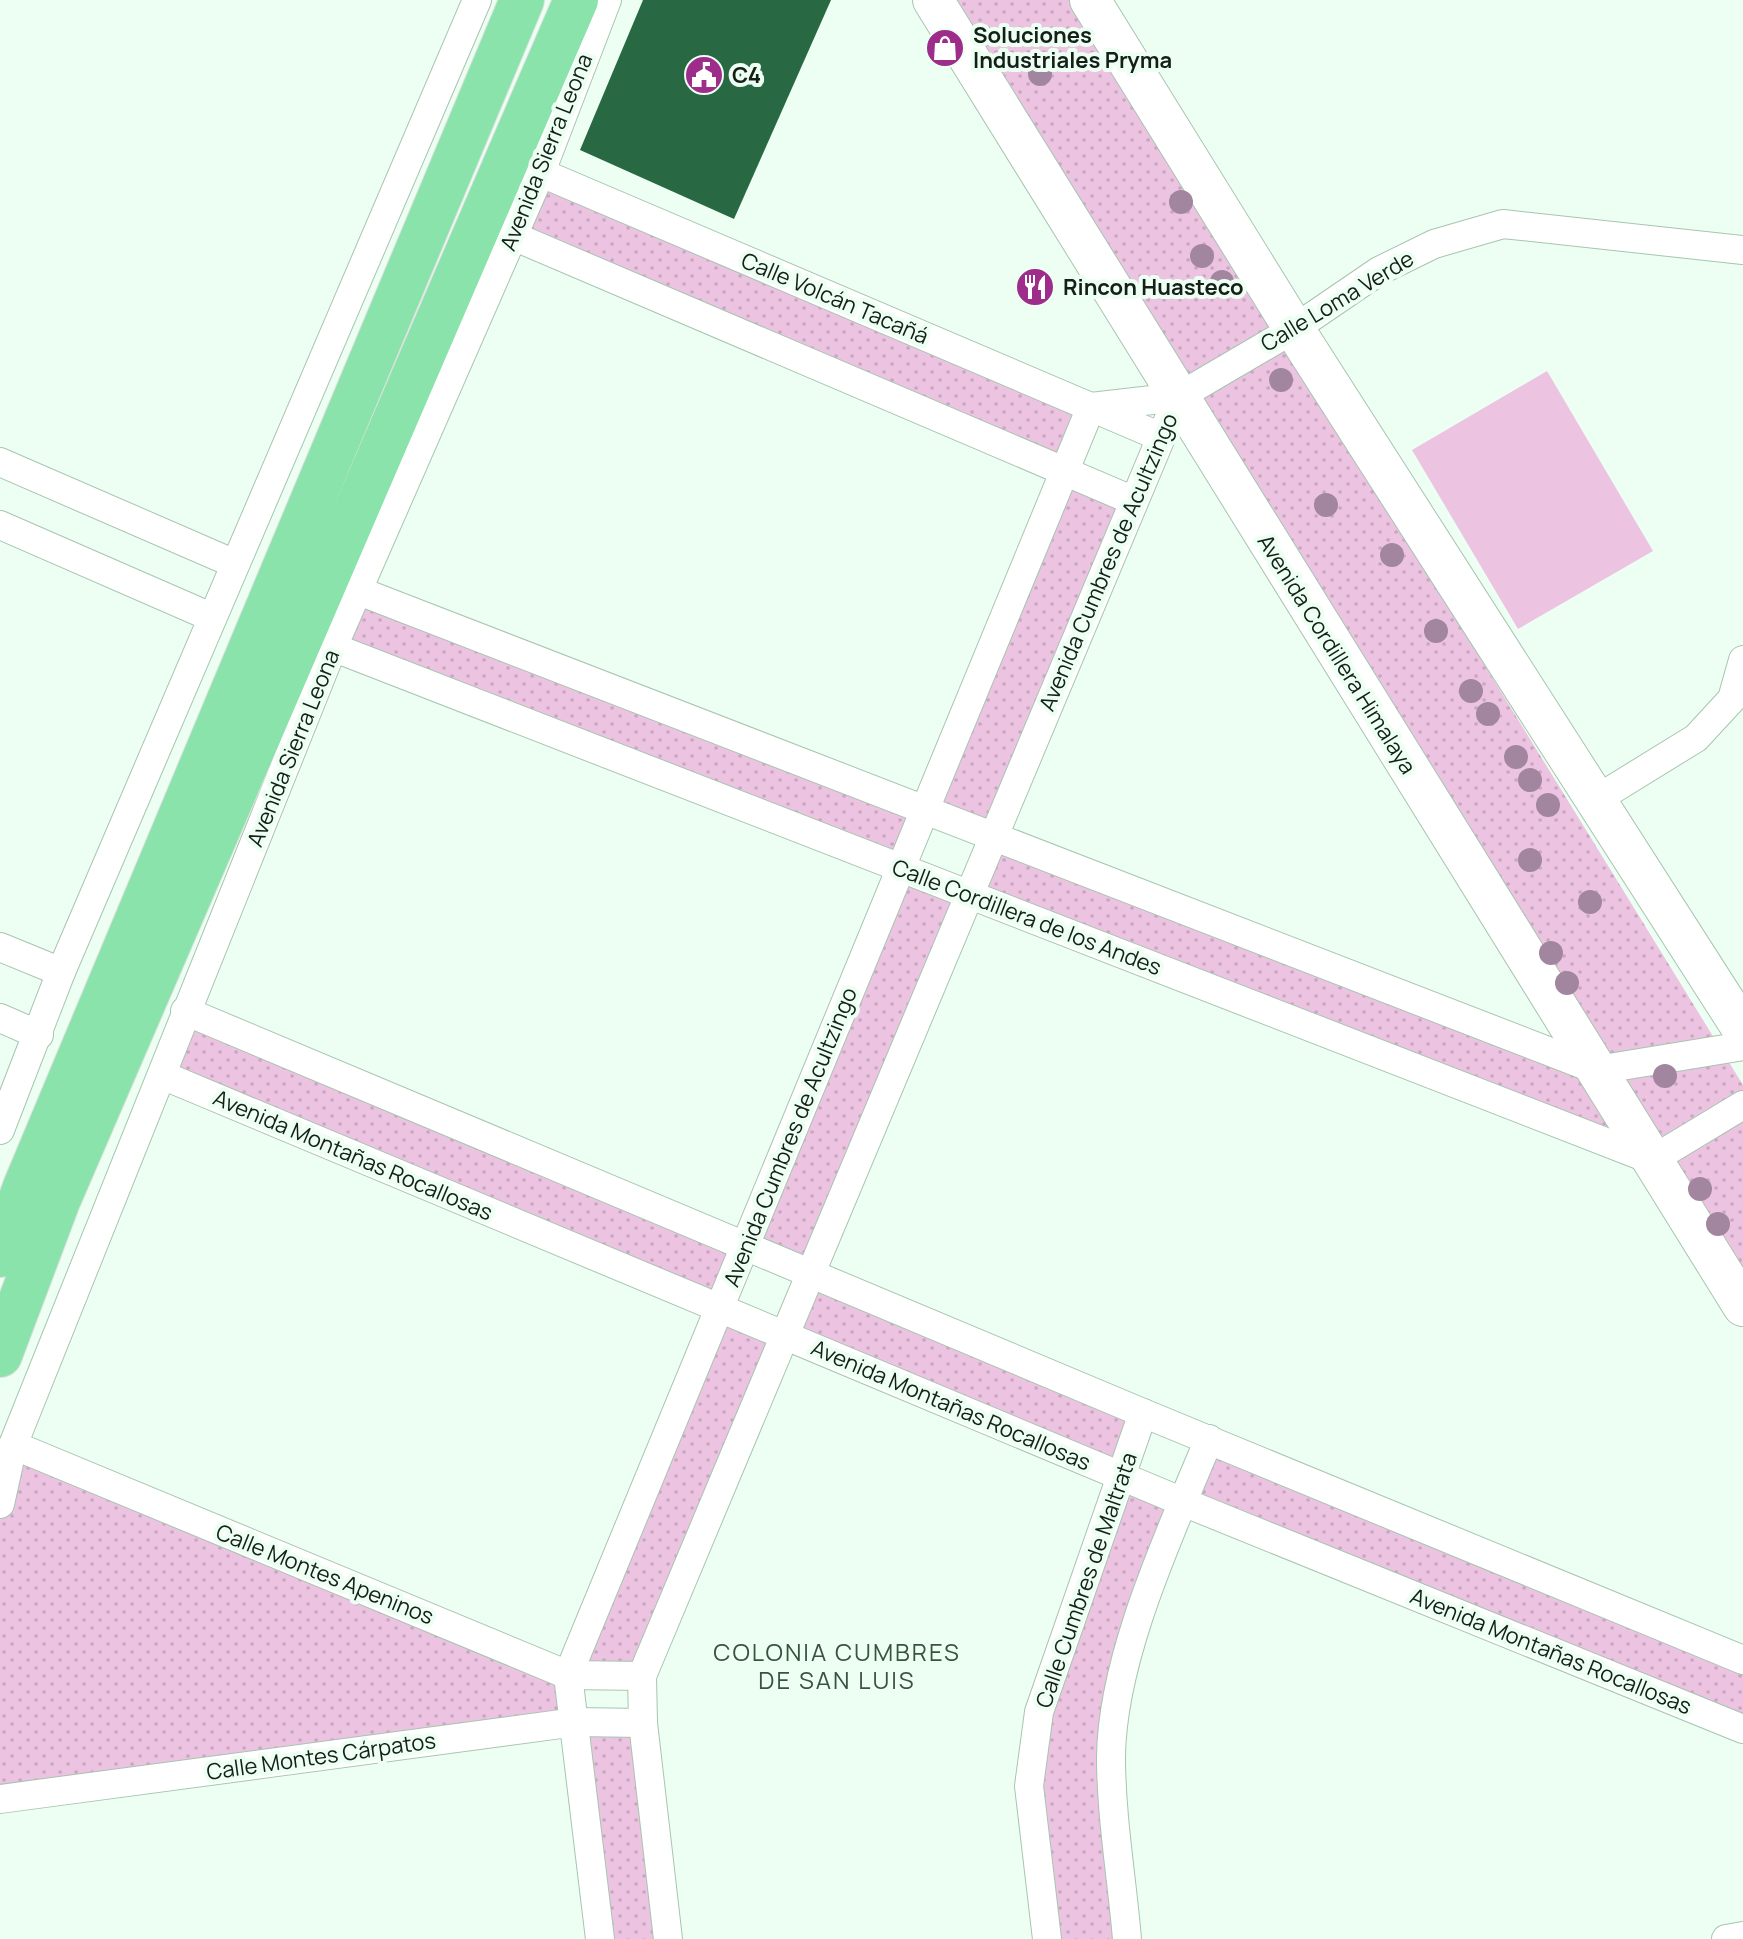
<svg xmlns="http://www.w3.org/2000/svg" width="1743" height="1939" viewBox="0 0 1743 1939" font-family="Manrope,sans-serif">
	<defs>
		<pattern id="park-dots" width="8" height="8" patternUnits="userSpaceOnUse" patternTransform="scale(2)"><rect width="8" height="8" fill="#ecc3e1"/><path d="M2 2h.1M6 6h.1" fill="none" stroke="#caa7c0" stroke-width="1.8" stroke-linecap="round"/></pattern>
	</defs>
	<rect width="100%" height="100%" fill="#edfff2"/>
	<!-- green -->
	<path fill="#ecc3e1" d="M1547 371 1653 551 1518 629 1412 450Z"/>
	<!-- park -->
	<g fill="url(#park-dots)" fill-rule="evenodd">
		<path d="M950 0H1075L1743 1085V1286Z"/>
		<path d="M541 172 1091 407 1064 472 1134 501 994 837 1597 1070 1652 1160 970 895 811 1273 1143 1413 1121 1476 1183 1502 1209 1439 1743 1660V1729L1183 1503 1116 1699 1127 1939H1047L1029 1786 1121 1477 785 1335 642 1676 569 1675 577 1722 643 1723 668 1939H600L576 1723 0 1799V1504L13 1445 568 1675 719 1309 162 1075 185 1011 745 1245 901 868 333 647 359 591 925 810 1064 472 513 236ZM925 810 993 837 969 894 901 867ZM745 1246 811 1273 785 1335 720 1308Z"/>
	</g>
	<!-- building -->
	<path fill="#286842" d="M643 0H831L734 219 580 150Z"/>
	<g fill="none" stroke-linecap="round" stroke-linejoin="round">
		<!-- minor casing -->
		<g stroke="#a7c5b0" stroke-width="30">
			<g id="minor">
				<path d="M525 166 1161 437"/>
				<path d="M513 236 1134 501"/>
				<path d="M0 462 235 564"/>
				<path d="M0 525 211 617"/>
				<path d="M359 591 1597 1070 1743 1046"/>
				<path d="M317 641 1652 1160 1743 1105"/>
				<path d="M1597 799 1696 738 1732 699 1743 660"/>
				<path d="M0 947 61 972"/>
				<path d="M185 1011 1143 1413 1743 1660"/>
				<path d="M0 1018 39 1035"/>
				<path d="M162 1075 1183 1502 1743 1729"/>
				<path d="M0 1130 61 972 477 0"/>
				<path d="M13 1445 568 1675 642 1676"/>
				<path d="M0 1504 13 1445 333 647 541 172 607 0"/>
				<path d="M0 1799 576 1722 643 1723"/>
				<path d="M600 1939 568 1675 1091 407 1178 397 1294 329 1379 271 1434 244 1503 224 1743 250"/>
				<path d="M668 1939 643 1723 642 1676 1178 397"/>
				<path d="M1047 1939 1029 1786 1039 1712 1143 1413"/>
				<path d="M1127 1939C1122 1879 1111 1817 1111 1757 1112 1656 1171 1532 1209 1439"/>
				<path d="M1726 1939 1743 1936"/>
			</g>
		</g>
		<!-- secondary casing -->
		<g stroke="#a7c5b0" stroke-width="42">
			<g id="secondary">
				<path d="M933 0 1743 1306"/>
				<path d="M1090 0 1294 329 1743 1030"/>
			</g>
		</g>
		<!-- trunk casing -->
		<g stroke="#dee0df" stroke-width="46">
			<g id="trunk">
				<path d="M0 1255 25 1187 522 0"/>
				<path d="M0 1355 58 1201 576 0"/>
			</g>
		</g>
		<!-- minor -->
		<use href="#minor" stroke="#fff" stroke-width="28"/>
		<!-- secondary -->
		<use href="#secondary" stroke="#fff" stroke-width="40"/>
		<!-- trunk -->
		<use href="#trunk" stroke="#8ae3ab" stroke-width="44"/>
	</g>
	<!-- trees -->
	<g fill="#a2859e">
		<circle cx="1040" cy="74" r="12"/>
		<circle cx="1181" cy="202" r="12"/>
		<circle cx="1202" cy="256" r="12"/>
		<circle cx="1222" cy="282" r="12"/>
		<circle cx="1281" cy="380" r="12"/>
		<circle cx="1326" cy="505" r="12"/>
		<circle cx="1392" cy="555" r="12"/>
		<circle cx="1436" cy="631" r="12"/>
		<circle cx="1471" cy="691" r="12"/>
		<circle cx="1488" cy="714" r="12"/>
		<circle cx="1516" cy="757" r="12"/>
		<circle cx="1530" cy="780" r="12"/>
		<circle cx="1548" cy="805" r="12"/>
		<circle cx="1530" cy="860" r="12"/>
		<circle cx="1590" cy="902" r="12"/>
		<circle cx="1551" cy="953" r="12"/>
		<circle cx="1567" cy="983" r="12"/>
		<circle cx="1665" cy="1076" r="12"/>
		<circle cx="1700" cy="1189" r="12"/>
		<circle cx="1718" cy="1224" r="12"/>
	</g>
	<!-- icons -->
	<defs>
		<g id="shop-disc" transform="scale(2)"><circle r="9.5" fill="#9d2c8a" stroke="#edfff2"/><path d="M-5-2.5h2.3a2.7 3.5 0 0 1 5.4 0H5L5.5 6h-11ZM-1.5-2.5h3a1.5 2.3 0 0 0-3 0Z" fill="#fff"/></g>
		<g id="civic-disc" transform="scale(2)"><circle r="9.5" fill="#9d2c8a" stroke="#edfff2"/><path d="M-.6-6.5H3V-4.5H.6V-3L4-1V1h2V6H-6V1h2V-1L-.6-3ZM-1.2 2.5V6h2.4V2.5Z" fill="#fff"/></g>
		<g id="restaurant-disc" transform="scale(2)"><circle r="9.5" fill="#9d2c8a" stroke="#edfff2"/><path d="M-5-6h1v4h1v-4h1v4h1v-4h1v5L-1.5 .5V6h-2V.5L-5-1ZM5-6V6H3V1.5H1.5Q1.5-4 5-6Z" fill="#fff"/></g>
	</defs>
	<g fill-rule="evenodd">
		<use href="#shop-disc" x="945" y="48"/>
		<use href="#civic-disc" x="704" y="75"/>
		<use href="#restaurant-disc" x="1035" y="287"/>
	</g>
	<g text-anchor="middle" stroke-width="8" stroke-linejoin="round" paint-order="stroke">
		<!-- poi labels -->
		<g font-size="22" font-weight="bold" fill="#141f17" stroke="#edfff2" text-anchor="start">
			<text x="973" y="43">Soluciones<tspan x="973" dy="25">Industriales Pryma</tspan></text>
			<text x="732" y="83">C4</text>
			<text x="1063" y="295">Rincon Huasteco</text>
		</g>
		<!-- street labels -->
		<g font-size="22" fill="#141f17" stroke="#edfff2">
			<text transform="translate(546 152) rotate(-68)" y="8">Avenida Sierra Leona</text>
			<text transform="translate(835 298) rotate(23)" y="8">Calle Volcán Tacañá</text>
			<text transform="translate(1337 301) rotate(-31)" y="8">Calle Loma Verde</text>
			<text transform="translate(1108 562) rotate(-67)" y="8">Avenida Cumbres de Acultzingo</text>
			<text transform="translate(1337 654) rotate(58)" y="8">Avenida Cordillera Himalaya</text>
			<text transform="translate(293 748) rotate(-68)" y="8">Avenida Sierra Leona</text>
			<text transform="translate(1027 917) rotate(21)" y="8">Calle Cordillera de los Andes</text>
			<text transform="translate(790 1137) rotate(-68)" y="8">Avenida Cumbres de Acultzingo</text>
			<text transform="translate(353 1155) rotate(23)" y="8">Avenida Montañas Rocallosas</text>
			<text transform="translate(951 1405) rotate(23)" y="8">Avenida Montañas Rocallosas</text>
			<text transform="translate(325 1574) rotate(22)" y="8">Calle Montes Apeninos</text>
			<text transform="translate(1086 1580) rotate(-71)" y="8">Calle Cumbres de Maltrata</text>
			<text transform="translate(1551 1651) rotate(22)" y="8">Avenida Montañas Rocallosas</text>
			<text transform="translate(321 1756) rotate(-8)" y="8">Calle Montes Cárpatos</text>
		</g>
		<!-- neighbourhood labels -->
		<g font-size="24" letter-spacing="2" fill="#395341" stroke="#edfff2">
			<text x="837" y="1661">COLONIA CUMBRES<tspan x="837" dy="28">DE SAN LUIS</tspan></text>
		</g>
	</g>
</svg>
